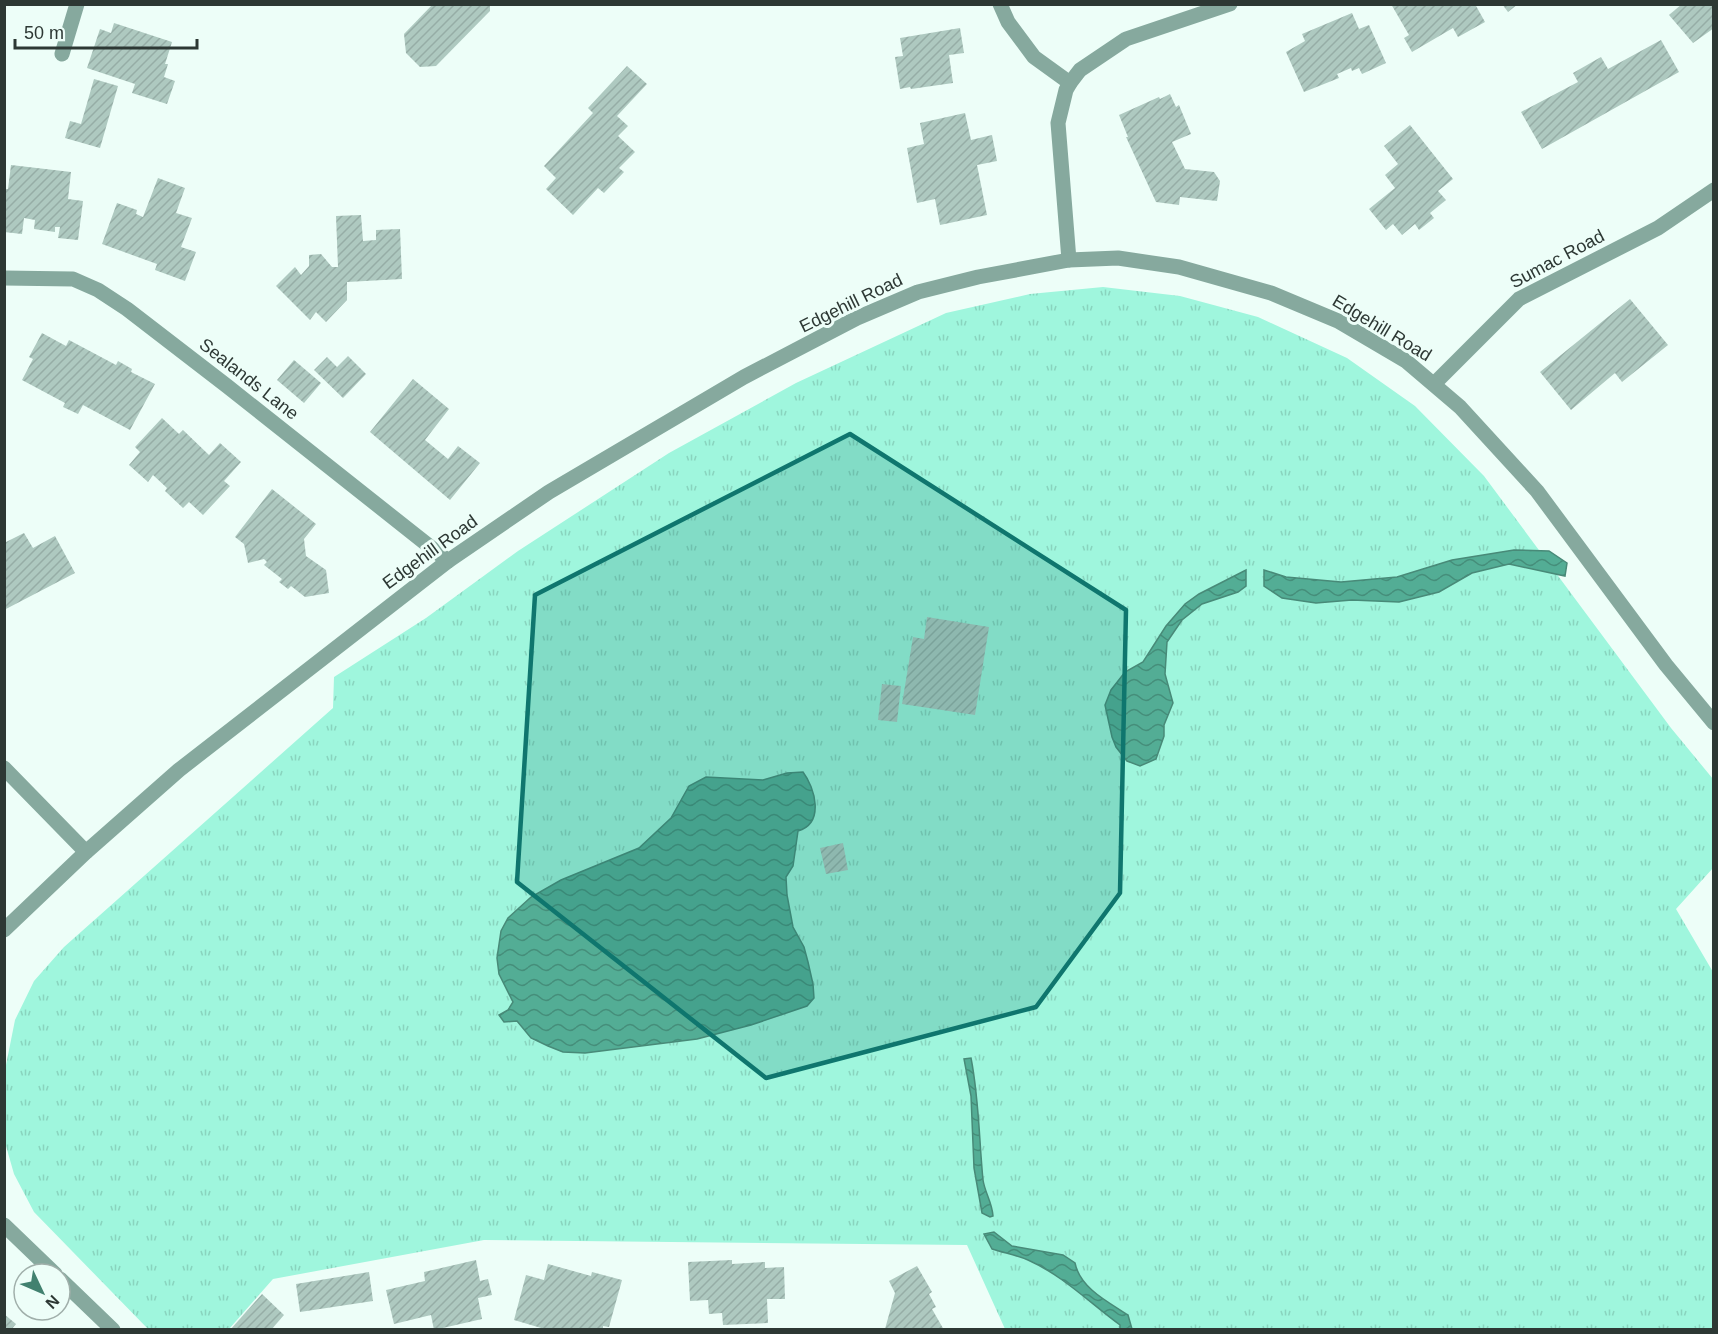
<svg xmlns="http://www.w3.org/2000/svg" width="1718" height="1334" viewBox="0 0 1718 1334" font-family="Helvetica,sans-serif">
	<defs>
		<pattern id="grass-tufts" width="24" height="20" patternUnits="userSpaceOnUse" patternTransform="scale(1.5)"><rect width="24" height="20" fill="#9ff6dd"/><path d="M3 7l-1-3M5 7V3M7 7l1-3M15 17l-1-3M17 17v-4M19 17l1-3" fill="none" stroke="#89d4be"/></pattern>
		<pattern id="water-waves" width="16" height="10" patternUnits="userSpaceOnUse" patternTransform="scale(1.5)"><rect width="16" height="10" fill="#53ad95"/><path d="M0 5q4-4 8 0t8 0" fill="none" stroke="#458e7a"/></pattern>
		<pattern id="building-hatch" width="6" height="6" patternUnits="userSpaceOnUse" patternTransform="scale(1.5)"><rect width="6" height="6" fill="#aec9c0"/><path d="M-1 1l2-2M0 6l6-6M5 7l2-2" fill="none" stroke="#96ada6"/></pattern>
	</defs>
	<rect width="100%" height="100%" fill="#edfef8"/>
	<!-- grass -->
	<path fill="url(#grass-tufts)" d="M1103 287 1180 296 1258 317 1347 358 1415 406 1484 476 1671 728 1713 779V868L1676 909 1713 972V1329H1005L967 1245 484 1240 273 1279 229 1329H148L34 1212 14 1174 4 1139 5 1070 15 1020 34 981 64 947 333 708 334 677 426 618 518 551 669 453 796 383 946 313 1030 294Z"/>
	<!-- water -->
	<g fill="url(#water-waves)" stroke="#488a78" stroke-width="1.5">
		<path d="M1514 550 1549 551 1567 563 1565 576 1509 564 1472 573 1439 592 1399 602 1352 600 1316 603 1282 598 1264 586V570L1286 577 1341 582 1397 577 1452 560Z"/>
		<path d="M1246 570V586L1238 592 1202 604 1182 620 1167 642 1165 674 1173 703 1164 725V736L1156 759 1140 766 1127 761 1116 747 1112 737 1105 705 1111 690 1125 672 1143 662 1166 626 1185 604 1199 594Z"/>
		<path d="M803 772C815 788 825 823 798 831L793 866 786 877 787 895 793 927 804 947 808 962 813 984 814 998 807 1006 751 1025 697 1039 585 1053 563 1052 548 1046 531 1038 517 1021 504 1022 499 1015 508 1010 513 1002 499 974 497 958 501 931 508 918 531 897 561 880 639 848 671 818 689 786 706 777 763 780 787 773Z"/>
		<path d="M971 1058C979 1098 979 1139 983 1180 985 1193 992 1202 993 1216L990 1217 982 1213 974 1168 971 1096 964 1059Z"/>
		<path d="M994 1232 1012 1246 1063 1255 1075 1263C1080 1288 1108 1302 1128 1315L1132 1329H1120V1325C1090 1303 1062 1275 1028 1260 1017 1255 1004 1253 992 1249L984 1234Z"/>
	</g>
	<!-- building -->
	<g fill="url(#building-hatch)">
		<path d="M433 4H490V11L436 66 420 67 406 53 404 34Z"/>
		<path d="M1391 4H1475L1485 22 1458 37 1453 28 1412 52 1404 38 1409 35Z"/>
		<path d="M1502 4H1518L1508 12Z"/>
		<path d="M1682 4H1714V28L1693 43 1669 15Z"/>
		<path d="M1352 13 1359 29 1369 25 1386 63 1362 74 1359 68 1352 71 1351 68 1337 74 1339 78 1304 92 1286 52 1305 41 1302 34Z"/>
		<path d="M114 23 172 42 165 64H168L164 77 175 81 167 104 132 93 135 84 87 68 100 29 111 33Z"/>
		<path d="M960 28 964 53 949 55 953 83 911 89 910 87 900 89 895 57 903 56 900 38Z"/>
		<path d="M1661 40 1679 72 1542 149 1521 112 1578 82 1573 73 1601 57 1608 69Z"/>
		<path d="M627 66 647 84 617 116 628 126 618 136 635 152 619 168 624 172 604 193 598 188 573 215 546 189 556 178 544 166 593 113 588 108Z"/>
		<path d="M94 79 118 86 100 148 65 138 70 121 81 124Z"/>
		<path d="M1170 94 1176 107 1179 105 1191 134 1172 142 1185 169 1214 172 1220 181 1217 201 1180 197 1179 205 1156 202 1126 137H1128L1119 115 1159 97 1160 99Z"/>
		<path d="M965 113 971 140 992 135 997 161 977 165 987 215 940 225 935 199 917 203 907 148 924 144 920 123Z"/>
		<path d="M1410 125 1453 179 1438 191 1446 200 1430 213 1434 218 1419 230 1415 224 1402 235 1393 224 1386 230 1369 209 1395 188 1385 175 1398 164 1384 146Z"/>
		<path d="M11 165 71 172 68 199 83 201 78 240 58 238 60 227H55V232L34 229 35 220 24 218 22 234 4 232V189H8Z"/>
		<path d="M158 178 185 188 176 213 192 218 181 247 196 252 185 281 155 270 157 264 102 244 117 203 137 210 136 214 143 217Z"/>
		<path d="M361 215 363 241 376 240V230L400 229 402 279 347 282V300L326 322 316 312 310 320 276 286 295 267 301 275 309 266V255L321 254 332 267H338L336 216Z"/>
		<path d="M1630 299 1668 345 1622 382 1615 373 1571 410 1540 372Z"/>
		<path d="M42 333 66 346 69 340 116 365 118 361 132 369 131 372 155 384 130 430 83 405 78 414 63 407 65 403 22 380 33 359 29 357Z"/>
		<path d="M348 356 366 374 343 398 314 370 327 357 337 367Z"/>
		<path d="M294 360 321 383 304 403 277 380Z"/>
		<path d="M413 379 449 409 425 440 448 459 458 446 480 463 450 500 370 432Z"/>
		<path d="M162 418 179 434 183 430 209 455 220 443 241 462 224 481 230 486 203 515 189 502 183 508 165 491 167 488 153 475 148 482 129 465 140 452 135 447Z"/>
		<path d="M272 489 316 524 304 539 306 556 326 570 329 593 305 597 291 586 288 589 279 582 282 579 264 565 267 562 264 559 248 563 244 544 235 537Z"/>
		<path d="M24 533 33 548 55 536 75 573 4 610V543Z"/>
		<path d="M927 617 989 627 975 715 902 704 913 637 924 639Z"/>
		<path d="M882 684 901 686 897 722 878 720Z"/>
		<path d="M843 843 848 870 826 874 820 848Z"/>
		<path d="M476 1260 480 1281 488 1279 492 1295 478 1298 482 1319 434 1330 431 1315 394 1324 386 1290 425 1281 424 1272Z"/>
		<path d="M732 1260V1264L765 1262V1268L784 1267 785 1299H767L768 1323 723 1325 722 1313 709 1314 708 1300 690 1301 688 1262Z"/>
		<path d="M548 1264 591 1276 592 1272 622 1280 609 1327 603 1326V1330H548L514 1320 526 1275 544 1280Z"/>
		<path d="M917 1266 932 1292 929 1294 936 1307 932 1309 944 1330 885 1329 895 1293 889 1281Z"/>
		<path d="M369 1272 373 1301 300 1312 296 1284Z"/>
		<path d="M262 1294 284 1315 271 1330H230Z"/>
		<path d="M4 1314 16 1324 11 1330H4Z"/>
	</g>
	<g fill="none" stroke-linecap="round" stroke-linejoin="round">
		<!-- minor -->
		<g stroke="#86a99e" stroke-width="15">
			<path d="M1000 4 1008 22 1034 57 1070 83"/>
			<path d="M62 54 77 4"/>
			<path d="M1069 260 1058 123 1066 90 1070 83 1080 70 1126 39 1230 4"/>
			<path d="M4 278 73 279 98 290 127 309 227 386 448 561"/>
			<path d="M1434 384 1519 299 1658 228 1714 190"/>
			<path d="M4 768 86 852"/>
		</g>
		<!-- tertiary -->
		<g stroke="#86a99e" stroke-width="15">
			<path d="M4 930 86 852 179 770 448 561 549 492 744 377 857 318 918 292 978 277 1069 260 1118 258 1179 267 1271 293 1338 321 1406 361 1460 407 1537 491 1666 665 1714 723"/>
			<path d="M4 1225 55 1274"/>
			<path d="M60 1279 113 1330"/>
		</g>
	</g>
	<!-- marked area -->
	<path fill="#0f766e" fill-opacity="0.2" stroke="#0f766e" stroke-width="4.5" stroke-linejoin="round" d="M850 434 1126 610 1120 893 1036 1007 766 1078 517 882 535 595Z"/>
	<g text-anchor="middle" stroke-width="6" stroke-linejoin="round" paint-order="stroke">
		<!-- street labels -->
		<g font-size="18" fill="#2d3834" stroke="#edfef8">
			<text transform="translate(1557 259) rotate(-28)" y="6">Sumac Road</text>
			<text transform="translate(851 303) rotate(-26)" y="6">Edgehill Road</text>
			<text transform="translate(1382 328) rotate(31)" y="6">Edgehill Road</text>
			<text transform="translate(249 379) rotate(38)" y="6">Sealands Lane</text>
			<text transform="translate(430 552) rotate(-36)" y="6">Edgehill Road</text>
		</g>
	</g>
	<!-- border -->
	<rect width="1718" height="1334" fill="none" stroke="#2d3834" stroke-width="12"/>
	<!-- north arrow -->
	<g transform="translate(42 1292) rotate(134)"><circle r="28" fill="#edfef8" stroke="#a0afaa" stroke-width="1.5"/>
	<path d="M0-4.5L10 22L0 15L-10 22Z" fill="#41816f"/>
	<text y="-9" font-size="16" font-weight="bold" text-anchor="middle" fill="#2d3834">N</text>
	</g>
	<!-- scale -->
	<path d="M15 39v9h182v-9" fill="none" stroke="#2d3834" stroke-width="3"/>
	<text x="24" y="39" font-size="18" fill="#2d3834" stroke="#edfef8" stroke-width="4.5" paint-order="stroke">50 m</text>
</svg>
